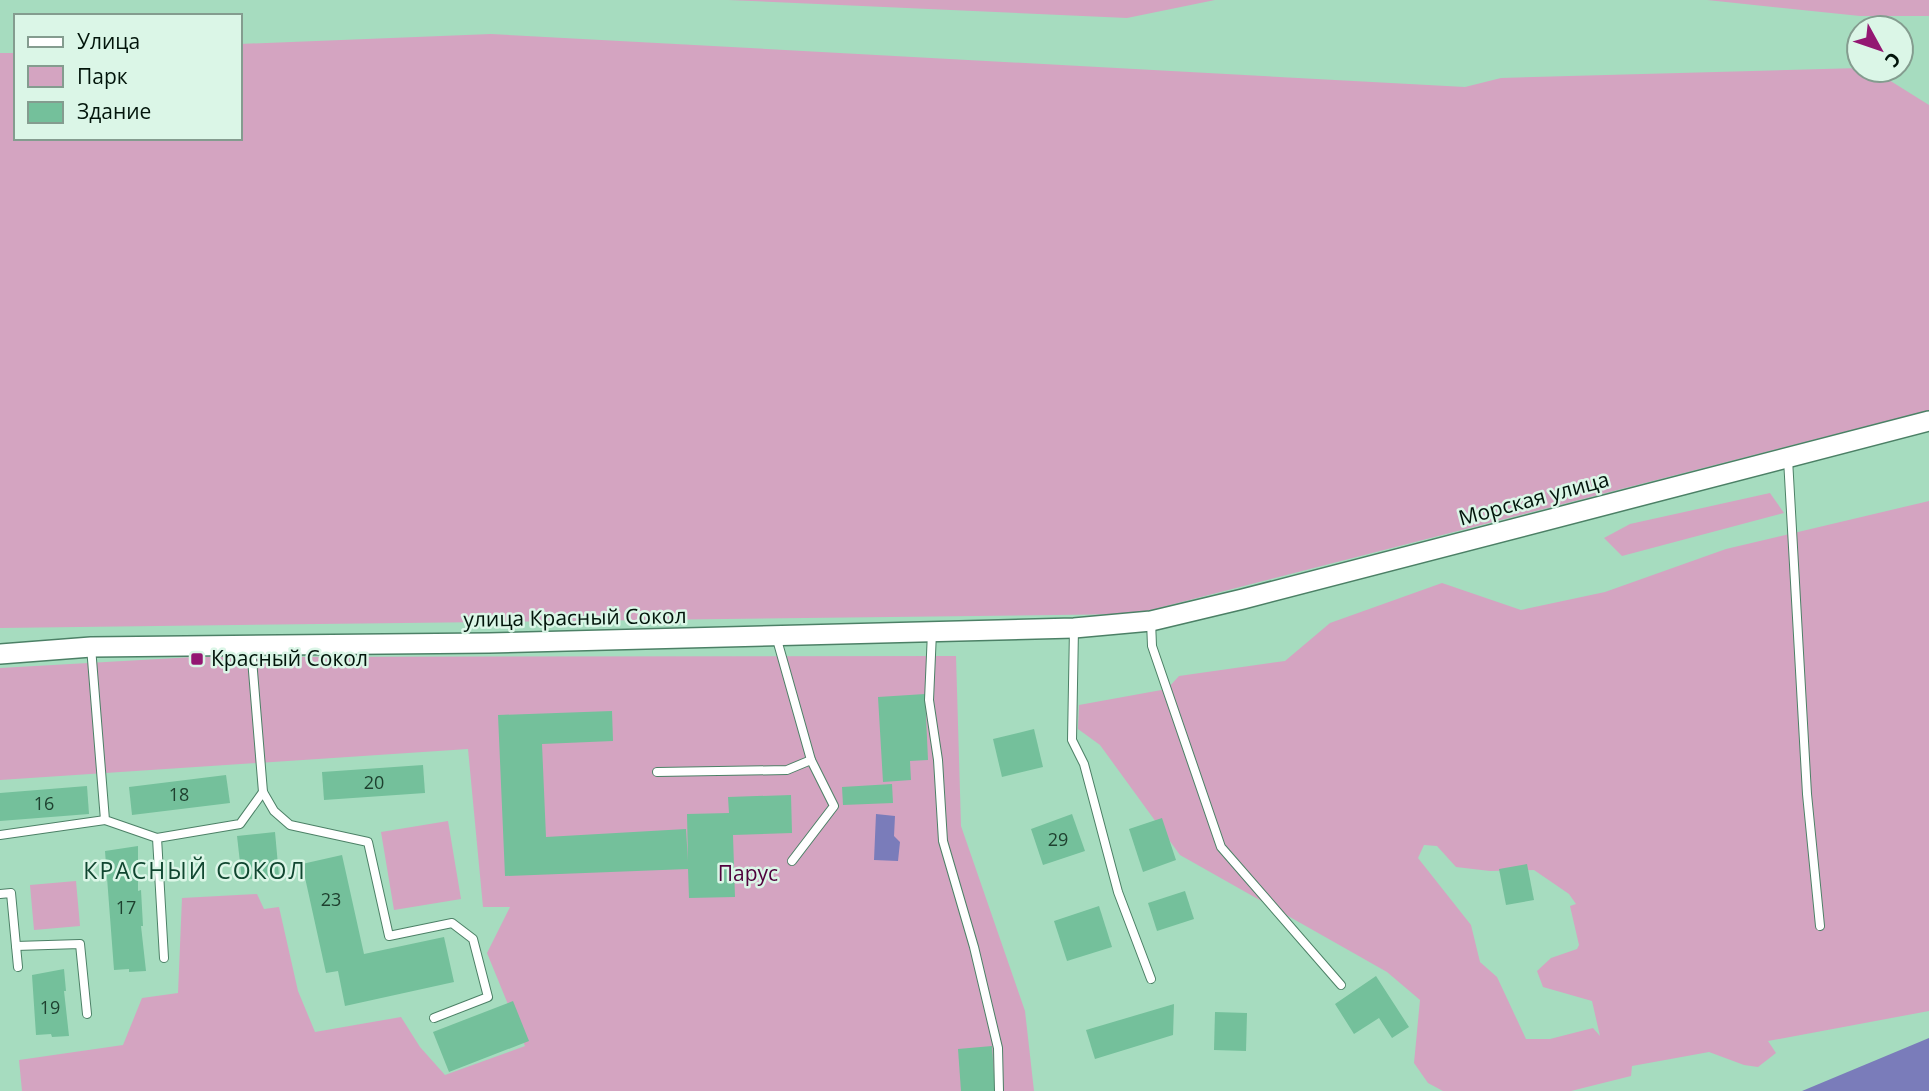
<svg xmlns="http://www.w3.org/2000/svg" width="1929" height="1091" viewBox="0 0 1929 1091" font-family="'Open Sans',sans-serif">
	<rect width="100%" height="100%" fill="#a6dcbf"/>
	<!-- green -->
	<g fill="#d4a4c1" fill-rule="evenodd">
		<path d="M728 0H1215L1127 18Z"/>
		<path d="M1707 0H1929V16H1860Z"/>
		<path d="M491 34 1465 87 1501 78 1859 68V70H1873L1929 105V410L1135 614 0 628V53H16V138H240V44Z"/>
		<path d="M1770 493 1784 513 1622 556 1604 538 1630 524Z"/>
		<path d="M1929 501V1011L1768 1041 1776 1053 1758 1067 1744 1065 1709 1052 1632 1066 1631 1076 1571 1091H1443L1428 1083 1414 1063 1420 1000 1387 972 1180 855 1100 745 1078 729 1079 705 1167 689 1179 676 1285 661 1330 623 1442 583 1521 610 1605 592 1726 549ZM1424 845 1437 846 1456 867 1490 871 1534 870 1569 894 1576 904 1570 906 1579 945 1577 949 1551 958 1537 971 1543 987 1592 1001 1600 1036 1593 1028 1550 1039H1526L1497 977 1480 962 1471 925 1418 858Z"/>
		<path d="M956 656 961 826 1025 1011 1034 1091H22L19 1060 123 1045 142 998 178 993 182 898 257 894 264 909 279 907 298 991 315 1032 401 1017 420 1047 445 1075 525 1046 487 953 510 907H483L468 749 0 780V668L194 657Z"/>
		<path d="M448 821 461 899 394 910 381 832Z"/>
		<path d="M76 881 80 926 34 930 30 885Z"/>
	</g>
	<!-- water -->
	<g fill="#7a7cba">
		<path d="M876 814 895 816 894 836 900 842 898 861 874 860Z"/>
		<path d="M1929 1038V1091H1802Z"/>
	</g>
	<!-- building -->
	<g fill="#74c09b">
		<path d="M925 694 928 760 910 761 911 780 883 782 878 697Z"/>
		<path d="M612 711 613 741 542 744 546 837 686 829 688 861 687 814 729 813 728 797 791 795 792 833 733 835 735 897 689 898 688 869 505 876 498 715Z"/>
		<path d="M1034 729 1043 767 1002 777 993 739Z"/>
		<path d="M423 765 425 793 324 800 322 772Z"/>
		<path d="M226 775 230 803 132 815 129 787Z"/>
		<path d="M892 784 893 803 843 805 842 787Z"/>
		<path d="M87 786 89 814 0 821V793Z"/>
		<path d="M1072 814 1085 851 1043 865 1031 829Z"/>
		<path d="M1162 818 1176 860 1143 872 1129 829Z"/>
		<path d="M275 832 279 876 242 880 237 836Z"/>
		<path d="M138 846V891L141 890 143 926H141L146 971 129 972V969L114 970 105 851Z"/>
		<path d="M342 855 364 954 444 937 454 982 345 1006 338 971 326 973 302 864Z"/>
		<path d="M1527 864 1534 900 1506 905 1499 869Z"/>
		<path d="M1185 891 1194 919 1157 931 1148 903Z"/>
		<path d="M1099 906 1112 947 1067 961 1054 921Z"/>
		<path d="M64 969 66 991H64L69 1036 52 1037 51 1034 36 1035 32 975Z"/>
		<path d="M1376 976 1409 1027 1392 1038 1379 1018 1354 1034 1335 1004Z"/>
		<path d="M513 1001 529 1041 449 1072 433 1032Z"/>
		<path d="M1174 1004 1173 1035 1095 1059 1086 1030Z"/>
		<path d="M1215 1012 1247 1013 1246 1051 1214 1050Z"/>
		<path d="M992 1046 995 1091H961L958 1049Z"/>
	</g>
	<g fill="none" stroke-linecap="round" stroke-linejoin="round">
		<!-- service casing -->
		<g stroke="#4c8066" stroke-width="10">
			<g id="service">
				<path d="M1788 459 1807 794 1820 926"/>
				<path d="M1151 621 1152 646 1221 847 1341 985"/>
				<path d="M1074 628 1072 740 1084 764 1118 892 1151 979"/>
				<path d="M932 632 929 700 938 760 943 841 974 947 998 1048 999 1091"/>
				<path d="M776 636 811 760 834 806 792 861"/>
				<path d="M91 647 105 820 157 838 164 958"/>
				<path d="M251 647 263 792 274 811 290 825 368 842 389 936 452 923 473 939 488 997 434 1018"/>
				<path d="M657 772 787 770 811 760"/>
				<path d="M0 835 105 820"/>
				<path d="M157 838 240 824 263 792"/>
				<path d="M0 894 11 893 18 967"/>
				<path d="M16 946 80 944 87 1014"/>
			</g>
		</g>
		<!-- tertiary casing -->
		<g stroke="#4c8066" stroke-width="22">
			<path id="tertiary" d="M0 654 91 647 489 643 1074 628 1151 621 1243 599 1929 421"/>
		</g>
		<!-- service -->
		<use href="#service" stroke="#fff" stroke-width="8"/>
		<!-- tertiary -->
		<use href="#tertiary" stroke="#fff" stroke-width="19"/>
	</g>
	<!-- markers -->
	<rect fill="#931772" stroke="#dbf6e7" stroke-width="2.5" x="190" y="652" width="14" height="14" rx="3.5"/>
	<g text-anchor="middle" stroke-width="5" stroke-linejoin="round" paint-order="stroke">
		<!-- number labels -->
		<g font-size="18" fill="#1e402f">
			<text x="374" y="789">20</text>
			<text x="179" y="801">18</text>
			<text x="44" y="810">16</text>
			<text x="1058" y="846">29</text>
			<text x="331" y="906">23</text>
			<text x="126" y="914">17</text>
			<text x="50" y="1014">19</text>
		</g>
		<!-- street labels -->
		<g font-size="21" fill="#02150b" stroke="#dbf6e7">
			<text transform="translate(1534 499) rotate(-15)" y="7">Морская улица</text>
			<text transform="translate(575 618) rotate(-1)" y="7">улица Красный Сокол</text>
		</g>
		<!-- poi labels -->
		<g font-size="21" fill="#02150b" stroke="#dbf6e7" text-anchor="start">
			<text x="211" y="666">Красный Сокол</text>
		</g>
		<!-- park labels -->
		<g font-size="21" fill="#50013c" stroke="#dbf6e7">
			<text x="748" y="881">Парус</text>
		</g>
		<!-- neighbourhood labels -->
		<g font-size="23" letter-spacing="2" fill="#104630" stroke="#dbf6e7">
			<text x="195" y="879">КРАСНЫЙ СОКОЛ</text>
		</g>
	</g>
	<!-- legend -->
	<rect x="14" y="14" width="228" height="126" fill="#dbf6e7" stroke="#849c8f" stroke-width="2"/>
	<rect x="28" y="37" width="35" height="10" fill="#ffffff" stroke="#849c8f" stroke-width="2"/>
	<text x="77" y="49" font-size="21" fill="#02150b">Улица</text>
	<rect x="28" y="66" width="35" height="21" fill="#d4a4c1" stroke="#849c8f" stroke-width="2"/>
	<text x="77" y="84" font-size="21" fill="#02150b">Парк</text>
	<rect x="28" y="102" width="35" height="21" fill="#74c09b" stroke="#849c8f" stroke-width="2"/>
	<text x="77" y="119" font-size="21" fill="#02150b">Здание</text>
	<!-- north arrow -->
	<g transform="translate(1880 49) rotate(130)"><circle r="33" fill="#dbf6e7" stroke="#849c8f" stroke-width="2"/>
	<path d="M0-5L12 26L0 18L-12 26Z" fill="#931772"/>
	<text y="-10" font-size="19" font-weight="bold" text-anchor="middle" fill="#02150b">С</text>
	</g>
</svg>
